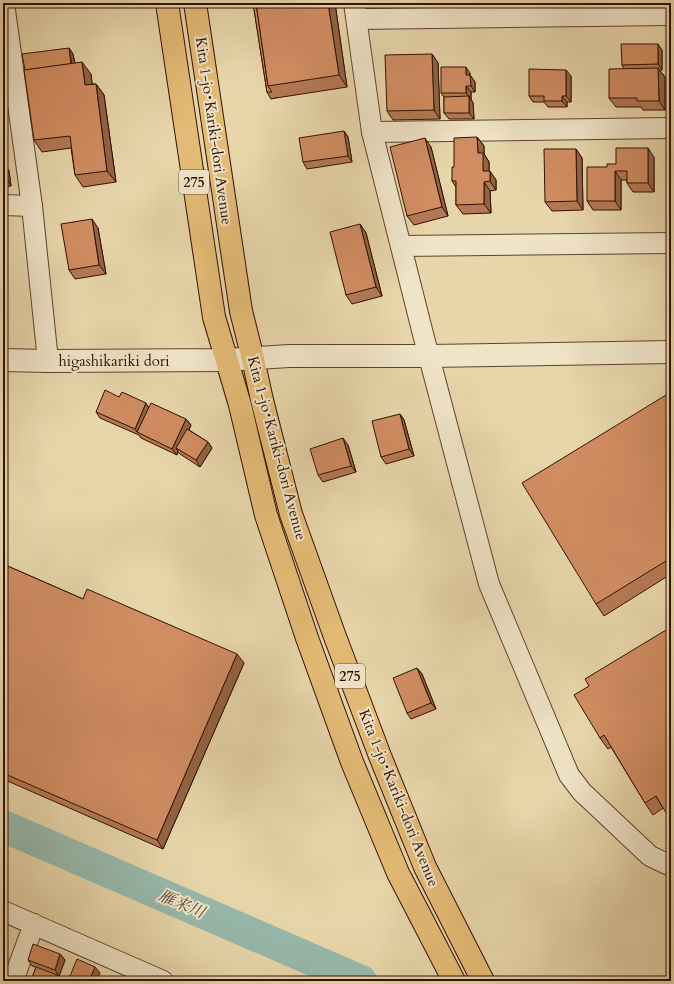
<svg xmlns="http://www.w3.org/2000/svg" width="674" height="984" viewBox="0 0 674 984" font-family="Cardo,'Noto Serif JP',serif">
	<rect width="100%" height="100%" fill="#e8d6ab"/>
	<filter id="stains"><feTurbulence type="fractalNoise" baseFrequency=".005" numOctaves="4"/><feColorMatrix values="0 0 0 0 .2 0 0 0 0 .09 0 0 0 0 .02 0 0 0 .5 -.17"/></filter>
	<radialGradient id="worn" r=".72"><stop offset=".6" stop-color="#630" stop-opacity="0"/><stop offset="1" stop-color="#630" stop-opacity=".3"/></radialGradient>
	<g fill="none" stroke-linecap="round" stroke-linejoin="round">
		<!-- river -->
		<path stroke="#97b9ac" stroke-width="32" d="M3 826 361 981"/>
		<!-- minor casing -->
		<g stroke="#5f422d" stroke-width="22">
			<g id="minor">
				<path d="M4 3 32 206 48 361"/>
				<path d="M354 3 372 132 423 334 489 584 569 775 582 792 650 856 671 866"/>
				<path d="M357 19 671 15"/>
				<path d="M372 132 671 128"/>
				<path d="M3 205 32 206"/>
				<path d="M401 246 671 243"/>
				<path d="M3 911 163 981"/>
				<path d="M13 981 34 924"/>
			</g>
		</g>
		<!-- tertiary casing -->
		<g stroke="#5f422d" stroke-width="24">
			<path id="tertiary" d="M3 360 48 361 226 360 289 356H429L671 352"/>
		</g>
		<!-- trunk casing -->
		<g stroke="#311003" stroke-width="24">
			<g id="trunk">
				<path d="M167 3 214 317 240 405 266 515 307 638 352 762 398 873 454 981"/>
				<path d="M195 3 241 311 253 359 262 400 291 514 334 634 380 756 425 867 483 981"/>
			</g>
		</g>
		<!-- minor -->
		<use href="#minor" stroke="#f0e4c8" stroke-width="20"/>
		<!-- tertiary -->
		<use href="#tertiary" stroke="#f0e4c8" stroke-width="22"/>
		<!-- trunk -->
		<use href="#trunk" stroke="#e4bb76" stroke-width="22"/>
	</g>
	<!-- wall -->
	<g fill="#b47954" stroke="#311003">
		<path d="M253 3H335L347 87 276 98V97V98L271 99 267 92Z"/>
		<path d="M367 3H382L368 5Z"/>
		<path d="M69 48 73 54 75 63 91 74 92 84H96L104 95 116 182 83 187 75 175 71 148 42 152 34 140Z"/>
		<path d="M662 50V70L660 71 665 77V110H643L641 107H616L609 98 624 69 622 65Z"/>
		<path d="M432 54 438 63 440 119 393 120 387 111Z"/>
		<path d="M470 73V75L475 82V92H471V99L473 103 474 119H449L444 113V97L441 93Z"/>
		<path d="M571 76V102H567V107H548L544 102H533L529 96Z"/>
		<path d="M344 131 348 137 352 162 307 169 303 162Z"/>
		<path d="M477 137 484 146V154L489 162V171L496 180V190L490 191 491 213 463 214 456 205V187L452 181 454 167Z"/>
		<path d="M431 147 448 216 414 225 407 216Z"/>
		<path d="M576 149 582 158 583 210 552 211 545 202Z"/>
		<path d="M654 157V192H633L627 183V180H621V210H593L587 201 607 167 616 164Z"/>
		<path d="M3 160 5 163 6 166 9 171 11 186 3 187Z"/>
		<path d="M360 224 366 233 382 296 352 304 346 295Z"/>
		<path d="M98 228 106 274 75 279 69 270Z"/>
		<path d="M671 392V574L604 616 596 604Z"/>
		<path d="M119 397 149 407 186 419 191 425 189 430 208 442 212 448 200 467 180 454 178 452 177 455 141 438 139 435 100 418 96 412Z"/>
		<path d="M400 414 404 420 414 456 386 464 381 457Z"/>
		<path d="M348 445 356 472 323 482 318 475Z"/>
		<path d="M3 564 83 599 244 663 163 849 3 779Z"/>
		<path d="M417 668 422 674 436 709 411 719 407 713Z"/>
		<path d="M589 686 663 808 653 815 645 803 611 747 608 749 600 738Z"/>
		<path d="M60 954 65 960 59 976H57L61 981H31L36 967 32 966 28 960Z"/>
	</g>
	<!-- shaded-wall -->
	<g fill="#926345" stroke="#311003">
		<path d="M328 3H335L347 87 339 75Z"/>
		<path d="M658 44 662 50V70L658 64Z"/>
		<path d="M69 48 73 54 76 71 72 65Z"/>
		<path d="M432 54 438 63 440 119 434 110Z"/>
		<path d="M82 62 91 74 94 97 85 85Z"/>
		<path d="M466 67 470 73V75L475 82V92L471 86 466 75Z"/>
		<path d="M658 68 665 77V110L659 101Z"/>
		<path d="M566 70 571 76V102L566 96Z"/>
		<path d="M96 84 104 95 116 182 107 171Z"/>
		<path d="M466 86 471 92V99L466 93Z"/>
		<path d="M469 96 473 103 474 119 469 113Z"/>
		<path d="M562 96 567 102V107L562 101Z"/>
		<path d="M3 111 5 125 3 123Z"/>
		<path d="M344 131 348 137 352 162 348 156Z"/>
		<path d="M477 137 484 146V154L489 162V180L483 171 478 153Z"/>
		<path d="M425 138 431 147 448 216 442 207Z"/>
		<path d="M648 148 654 157V192L648 183Z"/>
		<path d="M576 149 582 158 583 210 577 201Z"/>
		<path d="M3 160 5 163 6 166 9 171 11 186 7 179 3 166Z"/>
		<path d="M490 171 496 180V190L490 181Z"/>
		<path d="M615 171 621 180V210L615 201Z"/>
		<path d="M484 182 490 191 491 213 484 204Z"/>
		<path d="M92 219 98 228 106 274 99 265Z"/>
		<path d="M360 224 366 233 382 296 376 287Z"/>
		<path d="M146 403 150 410 137 432 135 429Z"/>
		<path d="M400 414 404 420 414 456 409 449Z"/>
		<path d="M186 419 191 425 179 450 176 448 178 452 177 455 172 449Z"/>
		<path d="M343 438 348 445 356 472 351 466Z"/>
		<path d="M208 442 212 448 200 467 196 460Z"/>
		<path d="M237 654 244 663 163 849 157 840Z"/>
		<path d="M417 668 422 674 436 709 431 703Z"/>
		<path d="M60 954 65 960 59 976 55 970Z"/>
		<path d="M95 967 100 973 96 981H89Z"/>
		<path d="M57 975 61 981H55Z"/>
	</g>
	<!-- building -->
	<g fill="#d18d62" stroke="#311003">
		<path d="M253 3H256L268 86 272 92H267Z"/>
		<path d="M256 3H328L339 75 268 86Z"/>
		<path d="M621 44H658V64L622 65Z"/>
		<path d="M69 48 71 64 25 70 22 54Z"/>
		<path d="M432 54 434 110 387 111 385 55Z"/>
		<path d="M82 62 85 85 96 84 107 171 75 175 70 136 34 140 24 70Z"/>
		<path d="M441 67H466V75H470L471 86H466V93H441Z"/>
		<path d="M658 68 659 101H637V98H609V69Z"/>
		<path d="M529 69 566 70V96H562V101H544V96H529Z"/>
		<path d="M469 96V113H444V97Z"/>
		<path d="M344 131 348 156 303 162 299 138Z"/>
		<path d="M477 137 478 153H483V171H490V181L484 182V204L456 205V181H452V167H454V138Z"/>
		<path d="M425 138 442 207 407 216 390 147Z"/>
		<path d="M616 148H648V183H627V171H615V201H587V167H607V164H616Z"/>
		<path d="M544 149H576L577 201 545 202Z"/>
		<path d="M3 165H5L7 179 3 180Z"/>
		<path d="M92 219 99 265 69 270 61 224Z"/>
		<path d="M360 224 376 287 346 295 330 232Z"/>
		<path d="M105 390 119 397 122 392 146 403 135 429 96 412Z"/>
		<path d="M671 392V558L596 604 522 483Z"/>
		<path d="M151 403 186 419 172 449 137 432Z"/>
		<path d="M400 414 409 449 381 457 372 421Z"/>
		<path d="M187 429 208 442 196 460 176 448Z"/>
		<path d="M343 438 351 466 318 475 310 449Z"/>
		<path d="M3 564 83 599 87 589 237 654 157 840 3 773Z"/>
		<path d="M671 627V821L656 796 645 803 604 735 600 738 574 695 589 686 585 679Z"/>
		<path d="M417 668 431 703 407 713 393 678Z"/>
		<path d="M33 944 60 954 55 970 28 960Z"/>
		<path d="M77 959 95 967 89 981H68Z"/>
		<path d="M36 967 57 975 55 981H31Z"/>
	</g>
	<g text-anchor="middle" stroke-width="4" stroke-linejoin="round" paint-order="stroke">
		<!-- shield labels -->
		<g fill="#f0e4c8" stroke="#6a503e" stroke-width="1">
			<rect x="179" y="170" width="30" height="24" rx="3"/>
			<rect x="335" y="664" width="30" height="24" rx="3"/>
		</g>
		<g font-size="14" font-weight="bold" fill="#311003">
			<text x="194" y="187">275</text>
			<text x="350" y="681">275</text>
		</g>
		<!-- street labels -->
		<g font-size="15" fill="#311003" stroke="#f0e4c8">
			<text transform="translate(214 131) rotate(82)" y="5">Kita 1-jo･Kariki-dori Avenue</text>
			<text x="114" y="366">higashikariki dori</text>
			<text transform="translate(277 448) rotate(75)" y="5">Kita 1-jo･Kariki-dori Avenue</text>
			<text transform="translate(399 798) rotate(68)" y="5">Kita 1-jo･Kariki-dori Avenue</text>
		</g>
		<!-- water labels -->
		<g font-size="16" font-style="italic" fill="#554b3e" stroke="#f0e4c8">
			<text transform="translate(182 903) rotate(23)" y="6">雁来川</text>
		</g>
	</g>
	<!-- margin -->
	<rect width="674" height="984" fill="none" stroke="#e8d6ab" stroke-width="16"/>
	<rect x="4" y="4" width="666" height="976" fill="none" stroke="#311003" stroke-width="2"/>
	<rect x="8" y="8" width="658" height="968" fill="none" stroke="#311003"/>
	<rect width="100%" height="100%" filter="url(#stains)"/>
	<rect width="100%" height="100%" fill="url(#worn)"/>
</svg>
